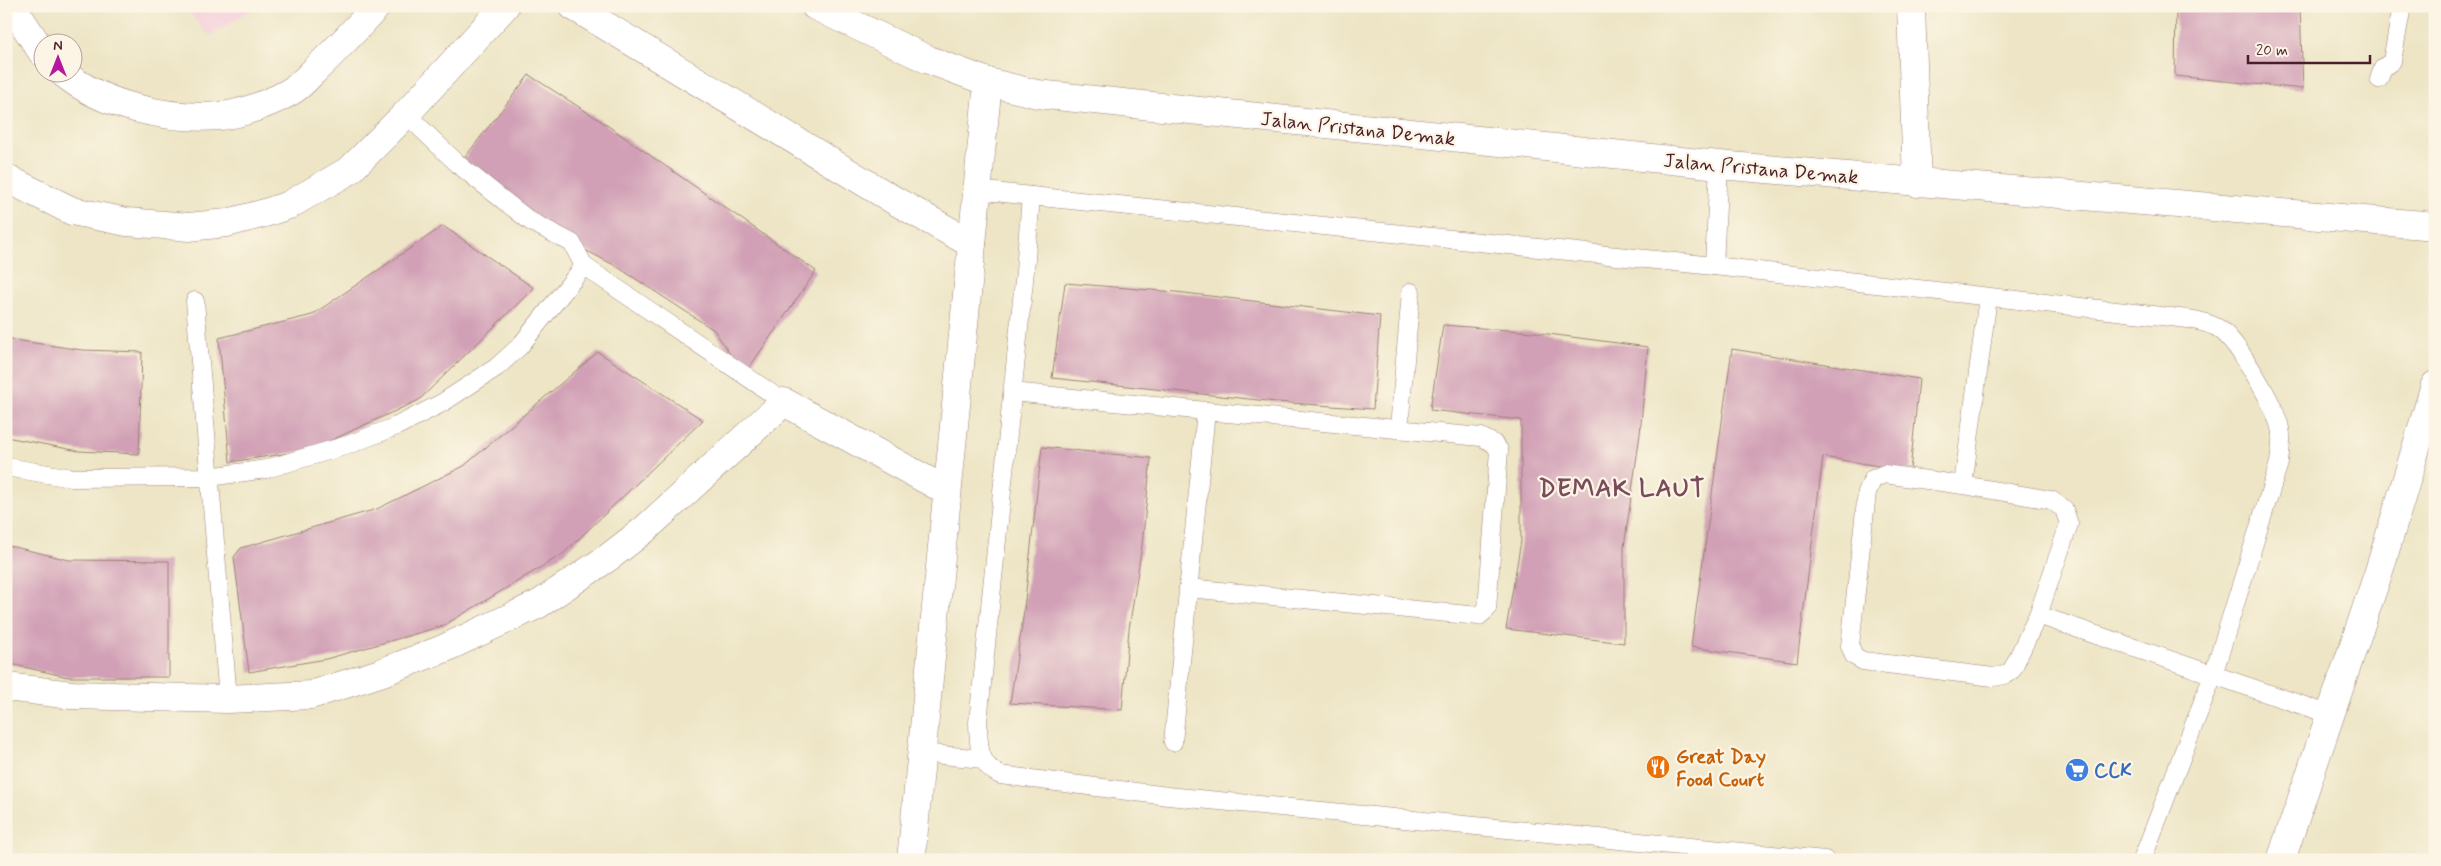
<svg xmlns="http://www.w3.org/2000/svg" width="2441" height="866" viewBox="0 0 2441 866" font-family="Mynerve,sans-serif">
	<rect width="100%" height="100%" fill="#fcf5e5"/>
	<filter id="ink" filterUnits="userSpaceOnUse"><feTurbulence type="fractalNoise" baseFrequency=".02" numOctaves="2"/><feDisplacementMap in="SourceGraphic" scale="10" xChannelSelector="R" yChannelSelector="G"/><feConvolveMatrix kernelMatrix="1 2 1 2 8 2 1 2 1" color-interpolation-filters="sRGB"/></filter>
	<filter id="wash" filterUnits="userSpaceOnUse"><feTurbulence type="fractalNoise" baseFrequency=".0096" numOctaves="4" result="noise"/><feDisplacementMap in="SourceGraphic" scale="20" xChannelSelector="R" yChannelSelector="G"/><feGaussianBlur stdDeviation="1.12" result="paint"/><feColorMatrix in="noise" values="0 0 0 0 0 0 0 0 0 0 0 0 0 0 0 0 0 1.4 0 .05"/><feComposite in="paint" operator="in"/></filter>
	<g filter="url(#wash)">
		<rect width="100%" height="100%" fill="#ede5c5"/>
		<!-- built -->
		<path fill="#f4cfdc" d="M183 6H257L210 36Z"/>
		<g id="blocks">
			<!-- building -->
			<g fill="#d1a0b6">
				<path d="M2176 6H2300L2303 89 2175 76Z"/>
				<path d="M529 75 601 121 816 271 744 375 714 330 616 266 572 243 459 165Z"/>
				<path d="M443 226 534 288 419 400 310 450 230 462 219 338 312 315Z"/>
				<path d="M1065 283 1176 292 1380 316 1373 409 1277 402 1052 378Z"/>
				<path d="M1443 325 1533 332 1648 347 1640 434 1624 547V643L1506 629 1521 541V420L1430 410Z"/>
				<path d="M6 336 14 340 82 350 142 352 139 454 79 451 6 437Z"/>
				<path d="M1732 349 1919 379 1910 471 1823 457 1797 662 1691 647Z"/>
				<path d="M598 352 703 420 563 554 443 626 326 659 249 672 234 557 241 548 377 509 464 466Z"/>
				<path d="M1042 447 1151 458 1142 545 1129 629 1122 710 1010 703 1023 618Z"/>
				<path d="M6 545 69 560 169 561V677H68L6 663Z"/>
			</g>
		</g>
	</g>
	<g filter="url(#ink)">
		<use href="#blocks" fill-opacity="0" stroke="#9c8278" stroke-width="1"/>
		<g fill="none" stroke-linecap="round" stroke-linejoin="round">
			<!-- service casing -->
			<g stroke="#9c8278" stroke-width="19">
				<g id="service">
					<path d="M2379 79 2383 68 2392 61 2402 6"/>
					<path d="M406 114 459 165 498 196 530 221 572 243 584 266 784 402"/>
					<path d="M977 190 1031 196"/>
					<path d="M1714 266 1719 165"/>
					<path d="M195 301 228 699"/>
					<path d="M1012 392 1206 411"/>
					<path d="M1399 428 1411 292"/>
					<path d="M6 467 72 478 209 477 266 469 348 445 397 426 442 403 497 367 520 346 584 266"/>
					<path d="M1963 485 2051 500 2064 509 2069 524 2038 615 2012 670 2005 675 1993 677 1863 661 1854 656 1850 646 1867 492 1873 479 1884 474 1963 485 1988 297"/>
					<path d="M2038 615 2331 715"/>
					<path d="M1173 742 1206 411 1481 437 1493 443 1499 450 1487 609 1479 616 1188 588"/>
					<path d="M921 753 983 759"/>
					<path d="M1825 860 1168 796 1000 775C977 763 979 746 978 722L1025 271 1031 196 1714 266 2188 319C2199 321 2211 323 2221 330 2239 344 2275 405 2280 428 2283 439 2280 452 2279 463L2213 675 2142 860"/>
				</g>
			</g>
			<!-- minor casing -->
			<g stroke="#9c8278" stroke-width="29">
				<g id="minor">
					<path d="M12 6 42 52"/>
					<path d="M573 6 892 199 972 244"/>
					<path d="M1911 6 1917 183"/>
					<path d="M62 72C104 107 168 120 221 116 242 114 276 101 293 90 301 85 309 76 316 69 337 49 357 28 377 6"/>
					<path d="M6 178 72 211 127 222 189 227 227 223 265 213 289 205 350 170 406 114 505 6"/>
					<path d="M6 687 72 695 228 699 311 695 380 673 443 649 539 604 609 557 644 530 784 402 947 491"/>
				</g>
			</g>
			<!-- tertiary casing -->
			<g stroke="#9c8278" stroke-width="29">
				<g id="tertiary">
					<path d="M815 6 929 60 988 82 1037 94 1719 165 2435 226"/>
					<path d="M911 860 988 82"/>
					<path d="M2281 860 2379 571 2435 385"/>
				</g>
			</g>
			<!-- service -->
			<use href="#service" stroke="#fff" stroke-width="18"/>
			<!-- minor -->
			<use href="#minor" stroke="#fff" stroke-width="28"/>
			<!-- tertiary -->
			<use href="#tertiary" stroke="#fff" stroke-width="28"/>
		</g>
	</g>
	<!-- icons -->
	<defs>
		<g id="restaurant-disc" transform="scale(1.25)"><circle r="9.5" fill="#e8710a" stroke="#fcf5e5"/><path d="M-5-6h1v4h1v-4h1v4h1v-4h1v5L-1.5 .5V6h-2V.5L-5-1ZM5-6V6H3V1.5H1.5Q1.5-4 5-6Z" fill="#fff"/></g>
		<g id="supermarket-disc" transform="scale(1.25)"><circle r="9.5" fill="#3f7fe0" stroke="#fcf5e5"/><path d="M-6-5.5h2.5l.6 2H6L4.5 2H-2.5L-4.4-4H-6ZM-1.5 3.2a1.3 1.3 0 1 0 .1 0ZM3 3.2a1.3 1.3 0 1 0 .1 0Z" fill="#fff"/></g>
	</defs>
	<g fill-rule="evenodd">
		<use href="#restaurant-disc" x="1658" y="767"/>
		<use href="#supermarket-disc" x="2077" y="770"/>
	</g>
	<g text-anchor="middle" stroke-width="4.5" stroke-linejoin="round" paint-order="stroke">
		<!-- street labels -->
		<g font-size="20" fill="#4a1f2b" stroke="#fcf5e5">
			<text transform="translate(1358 128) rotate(6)" y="7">Jalan Pristana Demak</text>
			<text transform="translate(1761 168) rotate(5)" y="7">Jalan Pristana Demak</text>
		</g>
		<!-- food labels -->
		<g font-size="20" font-weight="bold" fill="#c56008" stroke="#fcf5e5" text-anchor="start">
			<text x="1676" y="763">Great Day<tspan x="1676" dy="23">Food Court</tspan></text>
		</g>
		<!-- shop labels -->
		<g font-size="20" font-weight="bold" fill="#366cbe" stroke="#fcf5e5" text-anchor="start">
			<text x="2094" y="777">CCK</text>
		</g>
		<!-- district labels -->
		<g font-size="25" font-weight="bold" letter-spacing="1" fill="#794c5c" stroke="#fcf5e5">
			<text x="1622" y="496">DEMAK LAUT</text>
		</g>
	</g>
	<!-- margin -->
	<rect width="2441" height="866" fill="none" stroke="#fcf5e5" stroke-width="25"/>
	<!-- north arrow -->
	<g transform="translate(58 58)"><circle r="24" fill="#fcf5e5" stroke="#b59f9b"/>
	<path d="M0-4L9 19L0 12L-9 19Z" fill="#b5179e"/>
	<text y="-8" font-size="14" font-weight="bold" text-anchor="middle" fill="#4a1f2b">N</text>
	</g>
	<!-- scale -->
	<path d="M2248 55v8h122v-8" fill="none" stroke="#4a1f2b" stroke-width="2.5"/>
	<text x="2256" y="55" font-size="15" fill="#4a1f2b" stroke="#fcf5e5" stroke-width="4" paint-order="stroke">20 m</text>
</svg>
